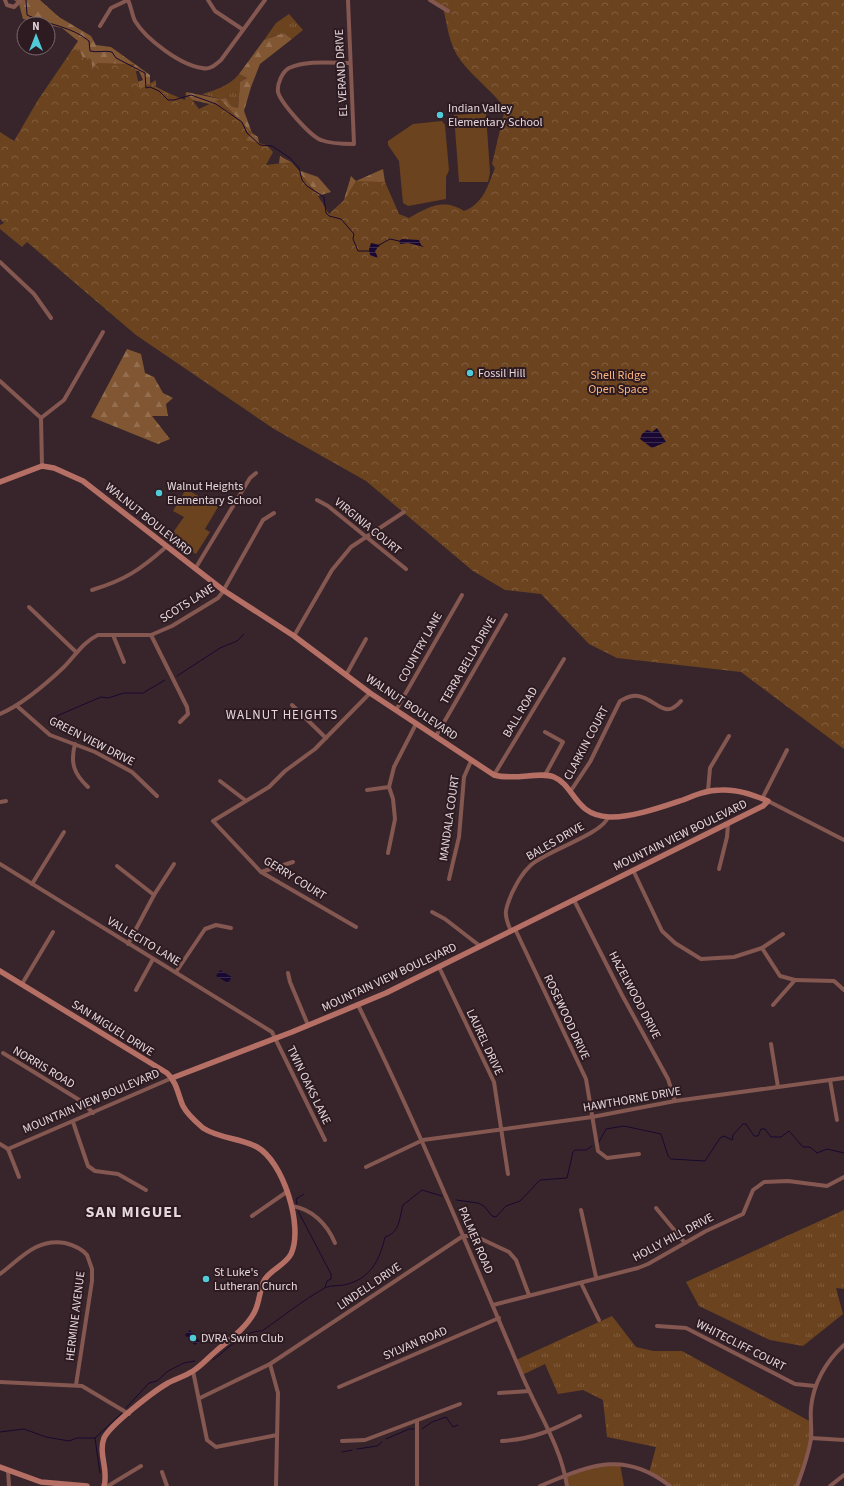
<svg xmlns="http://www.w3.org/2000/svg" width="844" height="1486" viewBox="0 0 844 1486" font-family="'Source Sans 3',sans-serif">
	<defs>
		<pattern id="grass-tufts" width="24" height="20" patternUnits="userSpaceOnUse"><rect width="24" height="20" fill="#6c431f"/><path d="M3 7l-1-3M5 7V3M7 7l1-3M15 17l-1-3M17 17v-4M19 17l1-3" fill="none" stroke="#815d3f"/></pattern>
		<pattern id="forest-firs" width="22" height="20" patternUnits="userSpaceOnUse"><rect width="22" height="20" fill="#815632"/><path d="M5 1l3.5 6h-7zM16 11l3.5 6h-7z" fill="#936e4f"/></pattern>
		<pattern id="park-crowns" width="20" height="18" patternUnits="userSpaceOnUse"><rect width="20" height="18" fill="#6c431f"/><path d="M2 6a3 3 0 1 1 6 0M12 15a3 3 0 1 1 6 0" fill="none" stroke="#815d3f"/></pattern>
		<pattern id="water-rules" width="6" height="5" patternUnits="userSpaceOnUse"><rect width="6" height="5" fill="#190831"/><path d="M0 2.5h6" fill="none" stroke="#3a2b4e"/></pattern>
	</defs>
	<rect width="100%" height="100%" fill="#37252b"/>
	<!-- grass -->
	<g fill="url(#grass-tufts)">
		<path d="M289 14 303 30 292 39 284 33 264 40 276 23Z"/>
		<path d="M239 74 247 78 240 82 238 108 231 106 226 98 220 99 202 94C216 90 229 86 239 74Z"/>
		<path d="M844 1210V1289L836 1288 843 1314 803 1346 770 1340 699 1306 686 1282Z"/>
		<path d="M612 1316 636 1347 653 1351H682L811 1422V1438L797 1486H670L649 1473 656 1447 607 1437 603 1400 583 1390 558 1394 545 1364 522 1375 516 1360Z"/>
	</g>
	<!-- forest -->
	<g fill="url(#forest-firs)">
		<path d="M14 0H40L59 17 91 36 96 45 111 47 150 75V84L170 94 144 93 129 85 143 80 139 71 92 67 90 59 75 57 70 53 78 41 62 28 23 19 19 4Z"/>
		<path d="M284 33 292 39 260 64 251 87 244 111 252 133 258 137 259 143 245 146 210 104 192 100 186 92 220 99 226 98 231 106 238 108 240 82 247 78 239 74 264 40Z"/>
		<path d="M280 156 291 162 298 170 318 177 331 192 311 198 279 163Z"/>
		<path d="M383 169 385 182 383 188 344 200 351 176 356 181Z"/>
		<path d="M127 349 141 354 145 373 154 377 163 393 173 398 166 404 168 416H152L170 439 158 444 91 417Z"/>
	</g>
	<!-- park -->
	<path fill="url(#park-crowns)" d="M430 0H844V749L741 672 617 658 589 644 541 594 505 590 473 571 366 481 274 429 136 335 27 242 22 247 0 229V225L4 223 0 219V132L14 141 38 100 72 50 79 49 83 58 91 59 92 67 98 63 134 64 140 89 156 80V88L185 100 186 92 199 109 220 99 252 133 246 140 267 145 273 152 266 165 291 162 315 191 329 214 344 200 356 181 385 182 399 214 409 218C429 207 443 198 464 211 483 204 488 186 495 168L492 164 505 109C493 91 474 78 461 61 448 44 448 26 443 8Z"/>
	<!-- pitch -->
	<g fill="#6c431f">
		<path d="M486 113 490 173 488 182H459L454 115Z"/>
		<path d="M442 121 445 125 449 170 446 177V199L408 206 403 203 399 161 388 145V141L413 124Z"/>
		<path d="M186 489 218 507 205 529 210 532 196 554 173 541 174 531 184 517 173 511Z"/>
		<path d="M606 1463 620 1464 624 1486H567L565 1475Z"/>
	</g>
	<!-- water -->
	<g fill="url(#water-rules)">
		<path d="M402 239 419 240 421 245 424 247 408 243 400 244 399 241Z"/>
		<path d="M371 243 380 245 375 251 378 258 370 255 369 249Z"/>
		<path d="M657 428 666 442 652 448 640 439 642 434 647 430 652 432Z"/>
		<path d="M220 970 232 977 228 983 216 976Z"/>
		<path d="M190 1330 200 1341 195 1345 185 1335Z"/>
	</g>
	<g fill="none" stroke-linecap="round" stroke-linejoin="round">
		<!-- stream -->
		<g stroke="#190831" stroke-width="1">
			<path d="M26 0 27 15C48 25 71 26 89 41L90 51C98 53 105 50 112 52L116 58 145 73 146 88 150 87 159 91 168 100H174L191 95 216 104 242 122 247 133 260 145 272 146 290 158 299 168 302 180 307 186 324 197 326 213 329 216 341 219 354 234 353 239 358 251H370"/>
			<path d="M379 245 390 239 399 241"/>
			<path d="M177 676 220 648 237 641 244 634"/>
			<path d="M52 718 101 697 108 698 124 693H143L165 680"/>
			<path d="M599 1142 606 1129 624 1126 661 1134 668 1156 671 1159 705 1161 720 1138 724 1136 732 1140 733 1135 743 1124H746L754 1136H758L761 1129H765L771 1137H781L789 1131 803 1147H810L817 1153 827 1149 844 1153"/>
			<path d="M456 1200 478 1203 484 1206 492 1216 496 1217 506 1206 520 1201 540 1180 567 1178 573 1152 575 1150H586L592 1146"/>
			<path d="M297 1204 296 1199 304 1194"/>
			<path d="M298 1211 331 1274V1279L327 1281 325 1287"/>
			<path d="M213 1360C227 1350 244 1330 262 1331 282 1317 302 1301 323 1289 329 1285 337 1286 344 1285 370 1279 379 1262 385 1237 400 1232 399 1219 403 1205L422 1190 442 1196"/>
			<path d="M126 1408 149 1383 157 1381 168 1371 184 1363 195 1361"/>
			<path d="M422 1429 432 1422 446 1417 453 1427 458 1425"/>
			<path d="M0 1432 24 1429 46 1437 69 1441 77 1438H95L122 1413"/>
			<path d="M95 1438 100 1473"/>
			<path d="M386 1439 409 1429H414"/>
			<path d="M357 1449 377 1446 382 1442"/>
			<path d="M342 1452 352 1450"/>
		</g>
		<!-- street -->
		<g stroke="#845750" stroke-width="4">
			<path d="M5 0 7 5 14 7 21 0"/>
			<path d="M128 0C131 6 132 15 135 21 146 39 180 65 202 68 210 70 215 65 221 60L265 0"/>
			<path d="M208 0 215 11 242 29"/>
			<path d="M348 0 354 144C343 144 331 144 321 140 310 136 281 103 278 92 277 84 282 72 289 68 307 60 331 63 350 63"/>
			<path d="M430 0 448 11"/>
			<path d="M100 26 111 8 128 0"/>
			<path d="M0 262 34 294 51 318"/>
			<path d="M0 381 41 418 42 466"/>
			<path d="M41 418 64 400 103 332"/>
			<path d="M317 500 328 506 406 569"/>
			<path d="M195 569 250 478 256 473"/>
			<path d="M92 590C125 580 140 570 166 547"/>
			<path d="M29 607 76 652"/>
			<path d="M113 635 124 662"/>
			<path d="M151 635 187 707 188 714 180 722"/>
			<path d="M294 636 332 570 351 547 404 512"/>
			<path d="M346 675 366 639"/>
			<path d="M292 705 326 738"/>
			<path d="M17 706 50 735 95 752 132 772 157 796"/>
			<path d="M396 710 462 595"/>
			<path d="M0 714C23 704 46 684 64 667 75 656 83 642 98 635H151L172 626 218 598 222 593 263 520 274 513"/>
			<path d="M436 736 506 615"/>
			<path d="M75 744C70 763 74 774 88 787"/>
			<path d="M494 775 564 659"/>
			<path d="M545 775 563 742 545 732"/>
			<path d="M220 781 245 800"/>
			<path d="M367 790 389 787"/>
			<path d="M708 791 710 768 729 736"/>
			<path d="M570 792 590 762 620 701C626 698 631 695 638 696 657 699 664 721 681 701"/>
			<path d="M762 799 787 750"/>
			<path d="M768 801 844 840"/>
			<path d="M0 802 6 801"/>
			<path d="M388 853 395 819 393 799 389 787 394 767 416 724"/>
			<path d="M0 864 272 1032 325 1140"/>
			<path d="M117 866 154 895"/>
			<path d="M719 869 727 837 728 824"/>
			<path d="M633 870 662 931 675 943 701 959 734 957 762 948 783 934"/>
			<path d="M261 872 293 862"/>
			<path d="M449 879 459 837 464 777 471 761"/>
			<path d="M32 884 64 832"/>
			<path d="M574 900 622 995 668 1079 675 1101"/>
			<path d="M432 912 445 919 480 946"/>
			<path d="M356 927 261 872 213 821 269 787 285 771 315 749 370 693"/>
			<path d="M515 929 586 1079 598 1151 607 1158 639 1154"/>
			<path d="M511 931C503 913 505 910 512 893 517 883 522 873 531 865 546 851 603 834 608 817"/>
			<path d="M128 944 154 895 174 864"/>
			<path d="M762 948 780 976 795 980 773 1005"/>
			<path d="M439 967 494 1082 508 1174"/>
			<path d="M176 972 205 929 216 925 231 928"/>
			<path d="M288 973 290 982 308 1025"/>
			<path d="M795 980 834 981 844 990"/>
			<path d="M22 984 53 932"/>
			<path d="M136 990 153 959"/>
			<path d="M358 1005C418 1126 469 1250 522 1375 537 1411 561 1446 567 1486"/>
			<path d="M771 1044 778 1087"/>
			<path d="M3 1053 81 1101 93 1113"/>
			<path d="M830 1080 837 1120"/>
			<path d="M73 1122 88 1166 95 1171 118 1174 146 1190"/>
			<path d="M0 1144 8 1149"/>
			<path d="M8 1149 172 1078"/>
			<path d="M8 1149 19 1177"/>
			<path d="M366 1167 423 1140 592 1117 675 1101 844 1078"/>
			<path d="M292 1206C312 1209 327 1224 335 1243"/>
			<path d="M656 1208 685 1243"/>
			<path d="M581 1210 596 1277"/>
			<path d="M252 1216 288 1191"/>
			<path d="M0 1274C21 1258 37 1238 65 1243 73 1245 82 1249 87 1255L92 1269V1281L76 1385"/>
			<path d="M581 1283 599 1320"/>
			<path d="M493 1305 638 1268 648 1264 706 1231 743 1214 753 1190 764 1182 788 1181 827 1186 844 1177"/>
			<path d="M657 1326 686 1328 795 1384 815 1386"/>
			<path d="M270 1364 278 1393 276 1486"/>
			<path d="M193 1371 207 1440 216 1447 277 1435"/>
			<path d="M0 1382 82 1386 129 1414"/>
			<path d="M339 1387 499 1318"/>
			<path d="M499 1393 529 1391"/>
			<path d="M200 1398 270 1364 463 1236H475L509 1252 516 1260 529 1295"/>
			<path d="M811 1438 844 1440"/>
			<path d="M342 1441 365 1440 460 1404"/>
			<path d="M502 1441C533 1439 553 1430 580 1416"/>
			<path d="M8 1470 9 1486"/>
			<path d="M162 1472 167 1486"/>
			<path d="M108 1486 141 1466"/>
			<path d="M417 1486V1421"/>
			<path d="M540 1486C589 1466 623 1449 670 1486"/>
			<path d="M797 1486C803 1470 808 1456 811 1439 812 1429 810 1418 811 1408 813 1384 826 1361 844 1345"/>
			<path d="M830 1486 844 1475"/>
		</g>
		<!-- secondary -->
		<g stroke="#b66f65" stroke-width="5.5">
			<path d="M0 482 42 466 54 468 83 481 223 590 294 636 370 693 494 775C514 781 541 771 554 777 575 786 574 815 609 817 631 818 662 807 683 800 695 795 707 790 721 790 737 789 753 795 768 801L763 806 386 993 292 1032 172 1078"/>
			<path d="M0 971 167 1073C177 1082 178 1095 183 1106 187 1114 196 1122 203 1128 220 1139 241 1138 257 1147 283 1161 304 1227 291 1254 285 1265 272 1269 265 1279 259 1289 260 1303 254 1313 245 1329 229 1340 215 1352 208 1358 201 1366 193 1371 185 1376 176 1379 168 1383 154 1391 110 1425 104 1438 98 1454 109 1470 104 1486"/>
			<path d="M0 1467 41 1482 87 1486"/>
		</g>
	</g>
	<!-- markers -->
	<g fill="#52cbd9" stroke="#2d1b21" stroke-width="1.5">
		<circle cx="440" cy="115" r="4"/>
		<circle cx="470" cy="373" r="4"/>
		<circle cx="159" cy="493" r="4"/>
		<circle cx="206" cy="1279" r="4"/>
		<circle cx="193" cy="1338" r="4"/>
	</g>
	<g text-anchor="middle" stroke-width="4" stroke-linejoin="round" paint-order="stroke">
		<!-- street labels -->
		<g font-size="12" fill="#e5d8dc" stroke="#2d1b21">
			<text transform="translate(341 73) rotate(-93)" y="4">EL VERAND DRIVE</text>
			<text transform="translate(149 519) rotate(39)" y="4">WALNUT BOULEVARD</text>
			<text transform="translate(368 526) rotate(39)" y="4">VIRGINIA COURT</text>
			<text transform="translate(187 603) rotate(-32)" y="4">SCOTS LANE</text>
			<text transform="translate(420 647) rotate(-61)" y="4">COUNTRY LANE</text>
			<text transform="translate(468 660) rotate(-60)" y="4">TERRA BELLA DRIVE</text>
			<text transform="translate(412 707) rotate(34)" y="4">WALNUT BOULEVARD</text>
			<text transform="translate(520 712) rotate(-59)" y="4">BALL ROAD</text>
			<text transform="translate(92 741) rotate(27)" y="4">GREEN VIEW DRIVE</text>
			<text transform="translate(586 743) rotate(-62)" y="4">CLARKIN COURT</text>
			<text transform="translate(449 818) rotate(-82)" y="4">MANDALA COURT</text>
			<text transform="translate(680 835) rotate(-26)" y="4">MOUNTAIN VIEW BOULEVARD</text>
			<text transform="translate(555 841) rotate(-30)" y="4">BALES DRIVE</text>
			<text transform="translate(295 878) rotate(32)" y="4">GERRY COURT</text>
			<text transform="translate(144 941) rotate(31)" y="4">VALLECITO LANE</text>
			<text transform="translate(389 977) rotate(-25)" y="4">MOUNTAIN VIEW BOULEVARD</text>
			<text transform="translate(635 995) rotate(62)" y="4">HAZELWOOD DRIVE</text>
			<text transform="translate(567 1017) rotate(65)" y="4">ROSEWOOD DRIVE</text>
			<text transform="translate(113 1028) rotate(32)" y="4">SAN MIGUEL DRIVE</text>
			<text transform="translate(485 1042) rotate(65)" y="4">LAUREL DRIVE</text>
			<text transform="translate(44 1067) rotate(31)" y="4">NORRIS ROAD</text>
			<text transform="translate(309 1085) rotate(64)" y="4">TWIN OAKS LANE</text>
			<text transform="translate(632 1099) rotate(-10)" y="4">HAWTHORNE DRIVE</text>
			<text transform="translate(91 1101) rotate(-23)" y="4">MOUNTAIN VIEW BOULEVARD</text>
			<text transform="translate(673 1237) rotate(-28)" y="4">HOLLY HILL DRIVE</text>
			<text transform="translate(476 1240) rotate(67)" y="4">PALMER ROAD</text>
			<text transform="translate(369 1286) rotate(-34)" y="4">LINDELL DRIVE</text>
			<text transform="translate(75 1316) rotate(-83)" y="4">HERMINE AVENUE</text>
			<text transform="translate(415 1343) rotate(-23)" y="4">SYLVAN ROAD</text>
			<text transform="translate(741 1345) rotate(27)" y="4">WHITECLIFF COURT</text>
		</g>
		<!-- poi labels -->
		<g font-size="12" fill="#e5d8dc" stroke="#2d1b21" text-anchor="start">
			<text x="448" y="112">Indian Valley<tspan x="448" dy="14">Elementary School</tspan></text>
			<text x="478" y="377">Fossil Hill</text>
			<text x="167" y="490">Walnut Heights<tspan x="167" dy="14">Elementary School</tspan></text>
			<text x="214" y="1276">St Luke's<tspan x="214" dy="14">Lutheran Church</tspan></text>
			<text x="201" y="1342">DVRA Swim Club</text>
		</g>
		<!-- park labels -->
		<g font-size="12" fill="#fab57e" stroke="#2d1b21">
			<text x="618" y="379">Shell Ridge<tspan x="618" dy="14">Open Space</tspan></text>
		</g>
		<!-- neighbourhood labels -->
		<g font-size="13" letter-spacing="1" fill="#e5d8dc" stroke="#2d1b21">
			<text x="282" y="719">WALNUT HEIGHTS</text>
		</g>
		<!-- district labels -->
		<g font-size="16" font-weight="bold" letter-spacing="1" fill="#e5d8dc" stroke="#2d1b21">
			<text x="134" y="1217">SAN MIGUEL</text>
		</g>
	</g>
	<!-- north arrow -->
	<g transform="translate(36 36)"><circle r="19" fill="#2d1b21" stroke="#77676c"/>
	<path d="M0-3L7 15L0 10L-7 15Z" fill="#52cbd9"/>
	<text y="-6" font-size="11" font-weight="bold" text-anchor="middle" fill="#e5d8dc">N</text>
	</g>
</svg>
